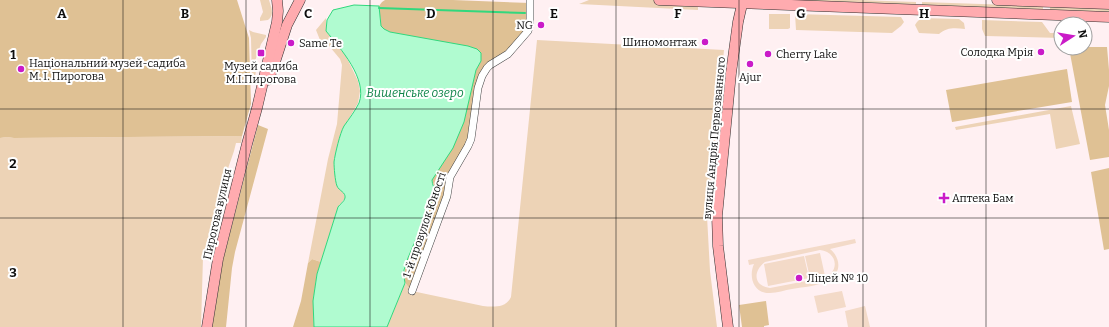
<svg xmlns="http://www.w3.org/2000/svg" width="1109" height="327" viewBox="0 0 1109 327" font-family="Bitter,serif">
	<rect width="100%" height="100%" fill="#fff0f2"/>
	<!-- green -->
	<g fill="#edd3b6">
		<path d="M260 0H269C271 7 275 15 268 20L260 21V18L263 12Z"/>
		<path d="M589 0H660L698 2V10L579 4Z"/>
		<path d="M769 0H858L916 2V5Z"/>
		<path d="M922 2 1043 6V10L922 6Z"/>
		<path d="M1050 6 1109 8V12L1050 10Z"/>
		<path d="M769 14H790V28L788 29H769Z"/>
		<path d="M795 14 901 17 904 22 901 26 892 33 796 30Z"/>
		<path d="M326 18V31L345 54 358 81 360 91 358 103 343 129 337 150 334 160 339 188 344 193 345 198 338 207 321 262 312 259 308 263 328 159 337 124 342 65 340 59 330 47 320 40 316 30Z"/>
		<path d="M921 18 959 19 964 23 965 29C955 28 947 27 939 34L919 33 915 25 917 22Z"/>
		<path d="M982 20 1042 22 1050 33H1061V38L985 36 982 29Z"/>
		<path d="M249 30 253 32 266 35V37L261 44 255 61 257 63 254 85 252 84 251 38Z"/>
		<path d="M537 40 724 50 707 216 710 271 717 327H387L405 283 412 291 483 306C493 307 506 308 511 297Z"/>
		<path d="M1071 106 1080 144 1056 149 1050 114 956 130 955 127Z"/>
		<path d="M242 136 241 143H236L234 151 222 186 203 257 201 327H0V138L7 137 14 138Z"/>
	</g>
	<!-- forest -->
	<g fill="#dfc194">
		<path d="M0 0H237L249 38 251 104 242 136 14 138 7 137 0 138Z"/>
		<path d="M385 0H453L530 3 529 27 482 76 472 131 457 167 412 291C410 288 406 285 405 282 399 268 428 209 435 193V189L432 180 435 175 472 86 476 70 481 61V53L390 32 384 29 381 26 379 6 382 2Z"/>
		<path d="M1085 47H1107L1109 70V86L1105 105 1109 130V157L1090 160 1069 48H1085Z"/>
		<path d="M1067 69 1072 102 952 122 946 90Z"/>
		<path d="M258 125 268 129 235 252 232 268 226 327H212L223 260Z"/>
		<path d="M1109 168V249L1104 250 1091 172Z"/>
		<path d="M312 259 321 262 317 274 313 301 314 327H293L301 301 308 263Z"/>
		<path d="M766 301 769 325 764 326V327H742L739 305Z"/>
	</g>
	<!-- pitch -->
	<g fill="#f3dac8" fill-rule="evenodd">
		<path d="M855 239 856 243 830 249C841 258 842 273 828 281 817 286 804 287 792 289 785 290 777 293 770 293 754 294 748 277 754 264L749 265 748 260ZM820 250C836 252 840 268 827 277L770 288C753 286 753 271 765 262Z"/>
		<path d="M820 253 825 276 810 278 805 256Z"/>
		<path d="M804 256 809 278 768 286 764 264Z"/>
		<path d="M842 291 846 307 818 313 814 296Z"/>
		<path d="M865 306 870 327H848L845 311Z"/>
	</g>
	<!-- water -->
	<path fill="#b0fbd0" stroke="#31d87d" d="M354 5 379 6 381 26 384 29 390 32 468 46 477 49 481 53V61L476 70 464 122 453 148 432 180C432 185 435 188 435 193L408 258 404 270V277L405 283 387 327H314L313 301 317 274 338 207C340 204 344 202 345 198 346 192 339 191 337 186 335 181 334 167 334 162 335 154 340 133 344 126 349 119 355 111 359 103 368 79 340 48 326 31L327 20 333 10Z"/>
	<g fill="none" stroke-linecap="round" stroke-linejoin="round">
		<!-- stream -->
		<path stroke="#31d87d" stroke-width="2" d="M379 8 525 13"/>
		<!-- street casing -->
		<g stroke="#414141" stroke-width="8">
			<path id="street" d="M412 291 447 196 450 177 468 146 471 139 478 88 482 76 487 68 490 65 508 54 528 31 530 24V0"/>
		</g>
		<!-- secondary casing -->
		<g stroke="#303030" stroke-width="11">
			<g id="secondary">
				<path d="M659 0 1109 17"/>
				<path d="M997 0 1109 4"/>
				<path d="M268 80 273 68 287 25 300 0"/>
				<path d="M207 327 218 259 247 144 257 108 277 22 278 11 277 0"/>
				<path d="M728 327 718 246 717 216 731 73 738 22 743 0"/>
			</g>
		</g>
		<!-- street -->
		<use href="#street" stroke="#fff" stroke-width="7"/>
		<!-- secondary -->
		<use href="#secondary" stroke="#ffabaf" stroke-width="10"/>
	</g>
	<!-- grid -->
	<path fill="none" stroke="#0e0e0e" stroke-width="1" stroke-opacity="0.55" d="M123 0V327M246 0V327M370 0V327M493 0V327M616 0V327M739 0V327M863 0V327M986 0V327M0 109H1109M0 218H1109"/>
	<!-- markers -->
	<g fill="#ca1bc8" stroke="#fff" stroke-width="1.5">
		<circle cx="541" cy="25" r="4"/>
		<circle cx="705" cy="42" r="4"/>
		<circle cx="291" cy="43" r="4"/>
		<circle cx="1041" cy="52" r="4"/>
		<rect x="257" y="49" width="8" height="8" rx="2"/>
		<circle cx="768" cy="54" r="4"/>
		<circle cx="750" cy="64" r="4"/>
		<circle cx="21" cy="69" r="4"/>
		<path d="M942 192h4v4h4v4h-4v4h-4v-4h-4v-4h4z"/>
		<circle cx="799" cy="278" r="4"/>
	</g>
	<g text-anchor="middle" stroke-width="4" stroke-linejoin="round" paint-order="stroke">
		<!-- poi labels -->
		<g font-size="11" fill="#0e0e0e" stroke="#fff" text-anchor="start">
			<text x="533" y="29" text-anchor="end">NG</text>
			<text x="697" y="46" text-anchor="end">Шиномонтаж</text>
			<text x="299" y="47">Same Te</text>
			<text x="1033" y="56" text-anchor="end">Солодка Мрія</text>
			<text x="776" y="58">Cherry Lake</text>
			<text x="29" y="67">Національний музей-садиба<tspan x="29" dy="13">М. І. Пирогова</tspan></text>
			<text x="261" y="70" text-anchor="middle">Музей садиба<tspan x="261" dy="13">М.І.Пирогова</tspan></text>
			<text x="750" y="81" text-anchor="middle">Ajur</text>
			<text x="952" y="202">Аптека Бам</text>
			<text x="807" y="282">Ліцей № 10</text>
		</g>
		<!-- street labels -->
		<g font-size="11" fill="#0e0e0e" stroke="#fff">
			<text transform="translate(714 138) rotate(-85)" y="4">вулиця Андрія Первозванного</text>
			<text transform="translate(217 214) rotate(-77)" y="4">Пирогова вулиця</text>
			<text transform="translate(424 225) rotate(-71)" y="4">1-й провулок Юності</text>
		</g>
		<!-- water labels -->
		<g font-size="12" font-style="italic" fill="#0e8448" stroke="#fff">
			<text x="415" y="97">Вишенське озеро</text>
		</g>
	</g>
	<g font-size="13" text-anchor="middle" font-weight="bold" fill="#0e0e0e" stroke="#fff" stroke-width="4" stroke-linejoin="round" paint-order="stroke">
		<text x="62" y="18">A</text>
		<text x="185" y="18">B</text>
		<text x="308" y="18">C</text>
		<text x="431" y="18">D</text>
		<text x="554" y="18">E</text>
		<text x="678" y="18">F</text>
		<text x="801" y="18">G</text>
		<text x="924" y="18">H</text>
		<text x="13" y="59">1</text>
		<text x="13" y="168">2</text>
		<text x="13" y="277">3</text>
	</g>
	<!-- north arrow -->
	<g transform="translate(1073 36) rotate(78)"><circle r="19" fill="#ffffff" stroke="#9f9f9f"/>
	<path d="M0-3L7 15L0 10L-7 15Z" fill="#ca1bc8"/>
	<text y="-6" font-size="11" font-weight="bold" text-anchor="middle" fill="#0e0e0e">N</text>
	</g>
</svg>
